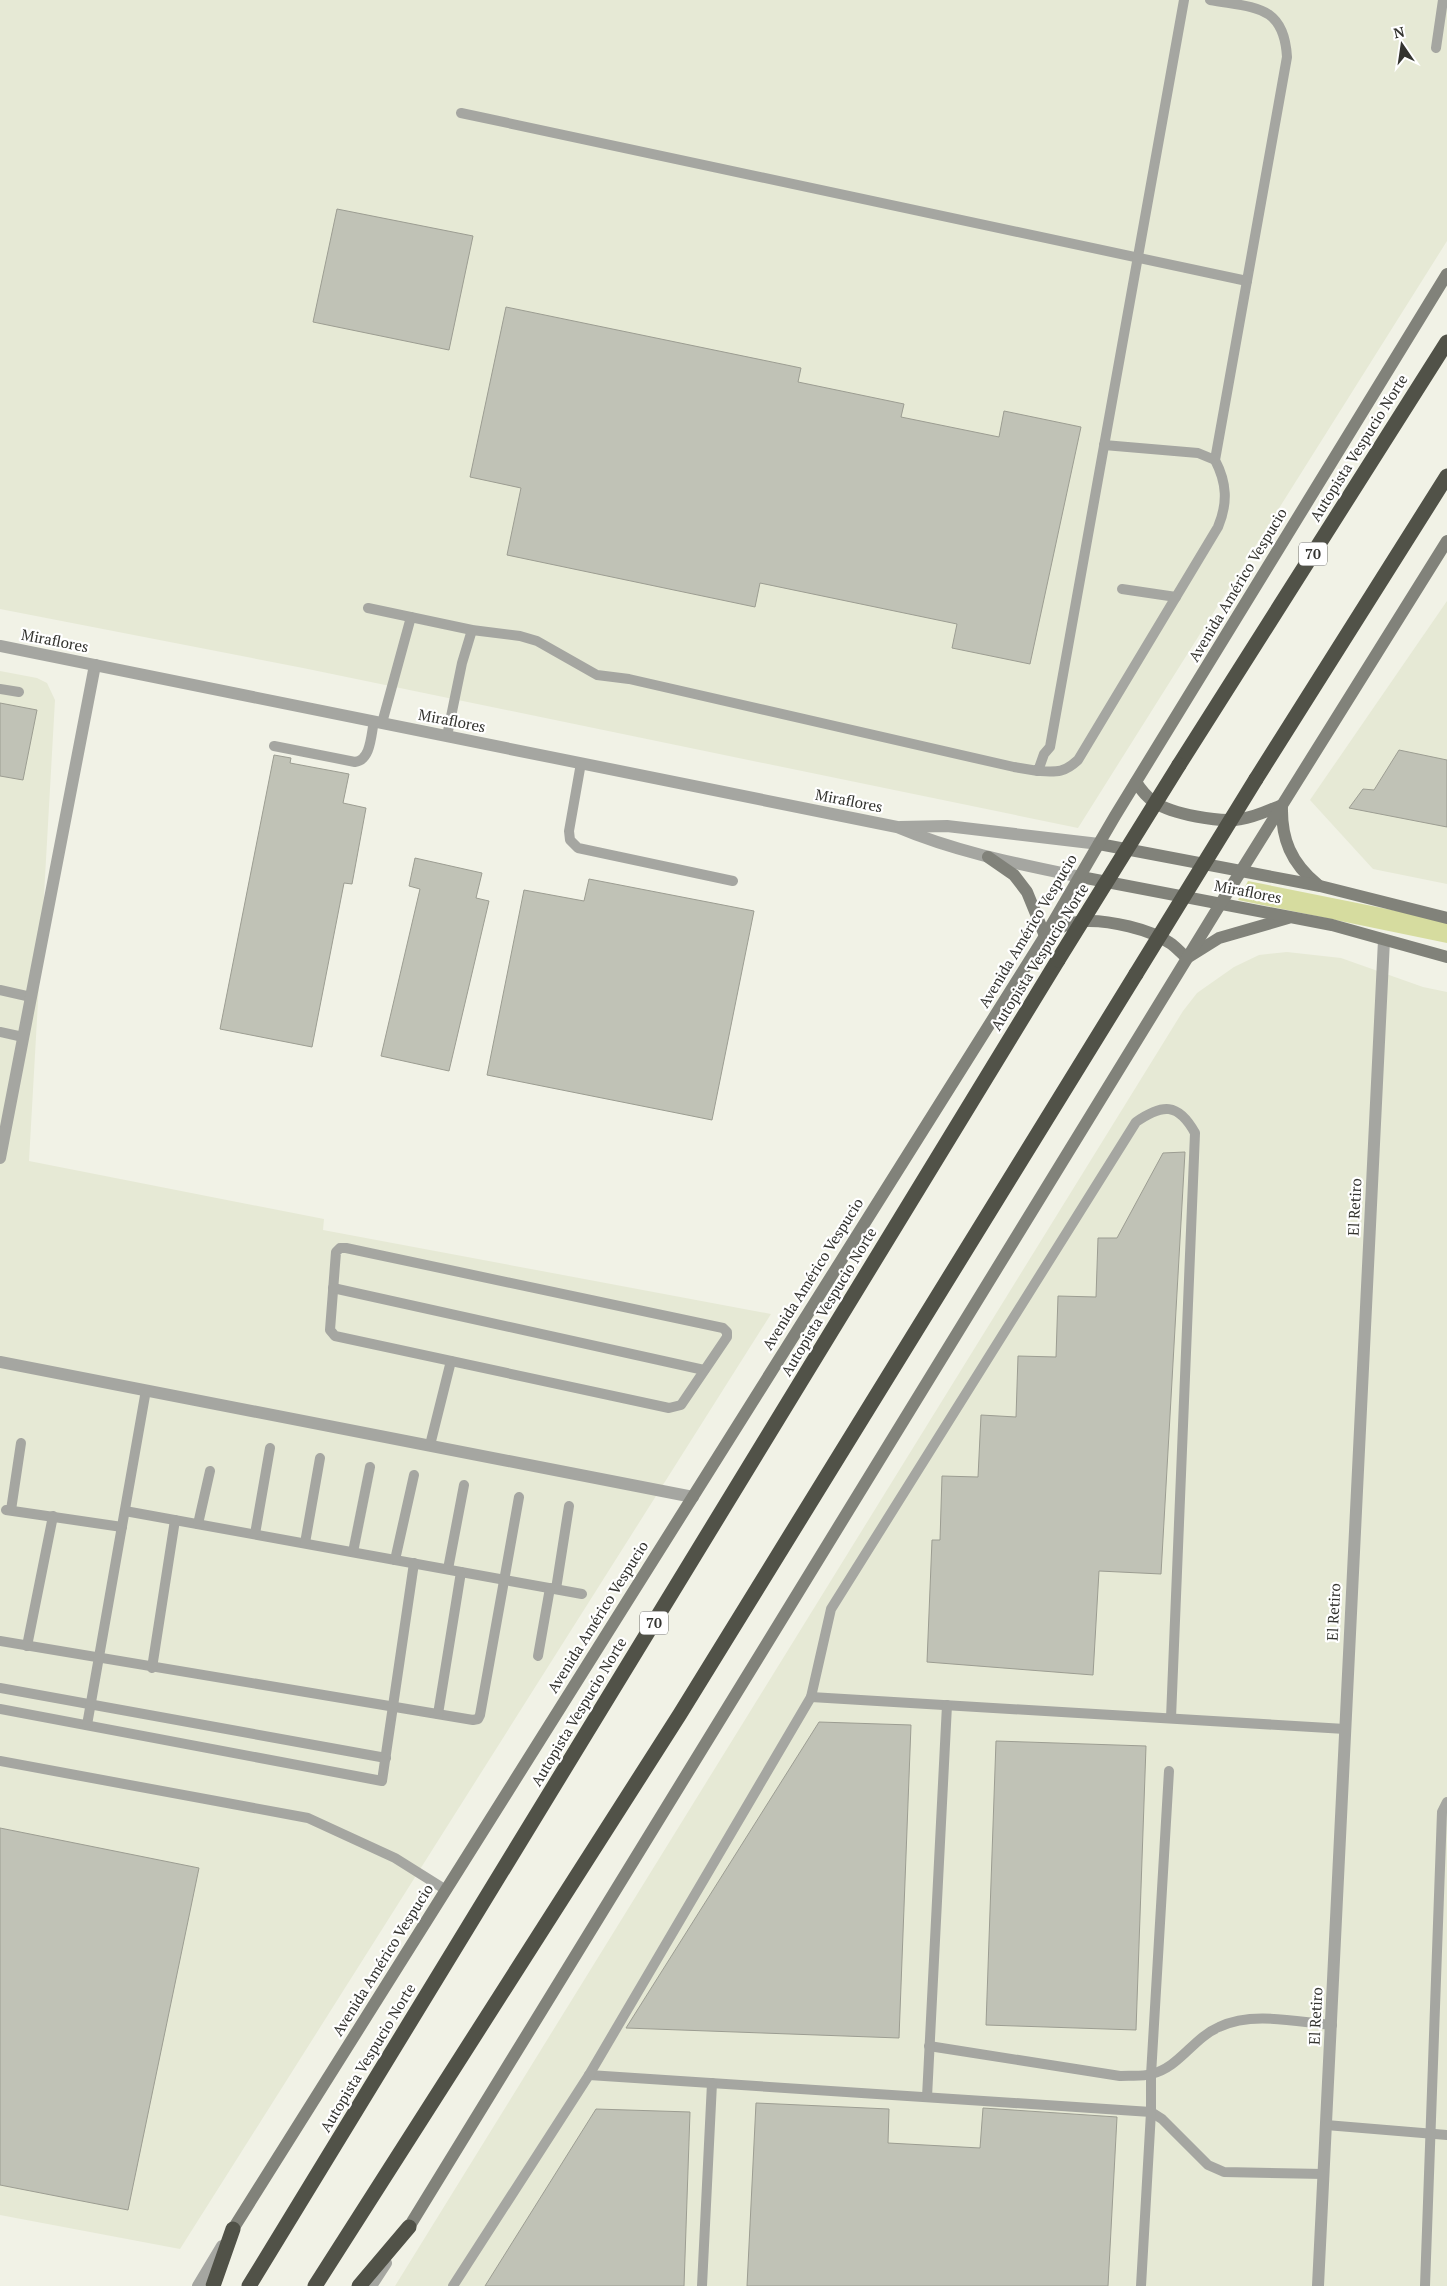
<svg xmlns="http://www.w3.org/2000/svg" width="1447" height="2286" viewBox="0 0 1447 2286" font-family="'PT Serif',serif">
	<rect width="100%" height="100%" fill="#f1f2e6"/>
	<!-- built -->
	<g fill="#e6e9d5">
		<path d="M0 0H1447V241L1078 828 303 668 0 609Z"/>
		<path d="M1447 601V884L1373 869 1310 800Z"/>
		<path d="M0 671 37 678 47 683 55 700 29 1161 324 1219 323 1230 771 1314 180 2249 0 2215Z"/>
		<path d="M1287 952 1341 958 1423 987 1447 992V2286H395L1183 1011 1197 993 1234 967 1259 955Z"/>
	</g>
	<!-- green -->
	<path fill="#d6dc9f" d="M1248 881 1447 921V943L1238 900Z"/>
	<!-- building -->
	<g fill="#c0c2b6" stroke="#9c9d92">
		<path d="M337 209 473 236 449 350 313 322Z"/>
		<path d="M506 307 801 368 798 382 904 404 901 417 999 437 1004 411 1081 427 1030 664 952 648 957 624 760 583 755 607 507 555 521 488 470 477Z"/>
		<path d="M0 703 37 710 23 780 0 776Z"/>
		<path d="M1399 750 1447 760V827L1349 808 1363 789 1374 790Z"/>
		<path d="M274 755 291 758 290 763 349 774 343 803 366 808 352 884 344 883 312 1047 220 1029Z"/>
		<path d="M415 858 482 873 476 898 489 901 449 1071 381 1056 420 889 409 886Z"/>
		<path d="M589 879 754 911 712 1120 487 1075 524 890 584 901Z"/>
		<path d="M1185 1152 1161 1574 1099 1571 1093 1675 927 1662 932 1540H940L942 1476 978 1477 981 1415 1016 1417 1018 1356 1056 1357 1058 1296 1096 1297 1098 1238H1117L1163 1153Z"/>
		<path d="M819 1722 911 1725 899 2038 626 2028Z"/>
		<path d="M996 1741 1146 1746 1136 2030 986 2025Z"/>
		<path d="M0 1828 199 1868 128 2210 0 2185Z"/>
		<path d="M756 2103 889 2109 888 2143 980 2148 983 2108 1117 2117 1108 2286H747Z"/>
		<path d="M596 2109 690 2112 684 2286H485Z"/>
	</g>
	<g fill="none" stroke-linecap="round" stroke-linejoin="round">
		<!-- service -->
		<g stroke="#a5a6a1" stroke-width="10">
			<path d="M1436 48 1443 0"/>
			<path d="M461 113 1247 281"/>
			<path d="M1104 445 1198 453 1215 460"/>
			<path d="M1122 589 1176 597"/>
			<path d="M368 608 472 630 520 636 537 641 597 675 629 679 1014 767 1038 771 1044 754 1050 747 1184 0"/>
			<path d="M0 689 19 692"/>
			<path d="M382 723 411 617"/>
			<path d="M447 736 462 663 472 630"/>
			<path d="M274 746 355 762C371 760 371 735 374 721"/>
			<path d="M581 763 569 831 570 840 578 848 733 881"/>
			<path d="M1038 771C1057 772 1064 773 1078 760L1218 527C1228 503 1227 483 1215 460L1287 57C1284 4 1254 8 1210 0"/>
			<path d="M0 990 31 997"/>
			<path d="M0 1032 23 1037"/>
			<path d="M340 1248H346L723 1328 727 1332V1337L681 1405 669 1408 335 1336 330 1330 336 1252Z"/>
			<path d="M333 1288 704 1370"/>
			<path d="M430 1445 451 1361"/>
			<path d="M6 1510 122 1527"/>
			<path d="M11 1510 21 1443"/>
			<path d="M125 1511 582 1594"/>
			<path d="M198 1524 210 1471"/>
			<path d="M255 1534 270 1448"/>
			<path d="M305 1543 320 1458"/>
			<path d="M353 1552 370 1467"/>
			<path d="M395 1560 414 1475"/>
			<path d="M448 1569 464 1485"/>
			<path d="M556 1589 569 1506"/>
			<path d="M0 1641 473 1720 478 1719 480 1715 519 1497"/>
			<path d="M27 1646 53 1516"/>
			<path d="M538 1656 550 1588"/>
			<path d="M152 1668 175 1520"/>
			<path d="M0 1688 386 1758"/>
			<path d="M811 1697 1345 1729"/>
			<path d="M0 1709 382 1781 414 1563"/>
			<path d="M438 1714 461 1572"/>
			<path d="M87 1725 146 1390"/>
			<path d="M0 1761 308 1818 395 1858 446 1890"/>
			<path d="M929 2046 1120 2076C1130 2075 1141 2077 1151 2074 1179 2068 1193 2038 1219 2027 1253 2011 1296 2022 1332 2025"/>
			<path d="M589 2075 1151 2112 1162 2119 1208 2165 1224 2172 1324 2174"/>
			<path d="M927 2097 947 1705"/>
			<path d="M1326 2125 1447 2135"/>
			<path d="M453 2286 589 2075 811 1697 831 1609 1136 1122C1162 1104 1178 1102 1195 1133L1171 1718"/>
			<path d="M702 2286 712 2083"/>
			<path d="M1141 2286 1151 2112V2075L1169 1771"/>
			<path d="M1425 2286 1442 1812 1447 1802"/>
		</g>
		<!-- minor -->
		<g stroke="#a5a6a1" stroke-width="12">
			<path d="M0 1158 95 665"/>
			<path d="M0 1362 693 1497"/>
			<path d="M1318 2286 1384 940"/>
		</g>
		<!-- tertiary -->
		<g stroke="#a5a6a1" stroke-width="12">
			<path d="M0 646 897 827C956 852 1018 864 1081 877"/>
			<path d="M900 827 947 826 1099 844"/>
			<path d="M198 2286 222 2246"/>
			<path d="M371 2286 386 2263"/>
		</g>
		<!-- secondary -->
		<g stroke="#81827a" stroke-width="12">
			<path d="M1136 782C1141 790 1147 797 1154 802 1172 814 1220 823 1241 819 1256 817 1269 810 1282 805 1281 839 1291 863 1318 885"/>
			<path d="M1099 844 1320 886 1447 918"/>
			<path d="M988 857 1014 875 1027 892 1045 936C1057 928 1070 922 1085 921 1109 920 1150 929 1170 943 1176 947 1181 953 1187 958L1219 938 1288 918"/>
			<path d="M1081 877 1332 925 1447 957"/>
			<path d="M409 2227 1221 903 1447 541"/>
			<path d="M233 2229 1045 936 1115 816 1447 274"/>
		</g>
		<!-- motorway -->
		<g stroke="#515248" stroke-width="15">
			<path d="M1179 765 1447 342"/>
			<path d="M1256 779 1447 476"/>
			<path d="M213 2286 233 2229"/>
			<path d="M249 2286 1058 960"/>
			<path d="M315 2286 680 1714 1136 974"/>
			<path d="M359 2286 409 2227"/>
		</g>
		<!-- motorway-bridge -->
		<g stroke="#515248" stroke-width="15">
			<path d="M1058 960 1179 765"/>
			<path d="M1136 974 1256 779"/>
		</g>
	</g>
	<g text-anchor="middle" stroke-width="4.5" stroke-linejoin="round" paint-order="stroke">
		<!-- shield labels -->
		<g fill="#fff" stroke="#70706d" stroke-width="1">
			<rect x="1299" y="542.5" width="28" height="23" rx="4"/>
			<rect x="640" y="1611.5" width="28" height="23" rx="4"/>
		</g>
		<g font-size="14" font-weight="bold" fill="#33332f">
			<text x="1313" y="559">70</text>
			<text x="654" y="1628">70</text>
		</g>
		<!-- street labels -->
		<g font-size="15" fill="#33332f" stroke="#fff">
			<text transform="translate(1359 448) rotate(-58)" y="5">Autopista Vespucio Norte</text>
			<text transform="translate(1238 585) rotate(-59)" y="5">Avenida Américo Vespucio</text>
			<text transform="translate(55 641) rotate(11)" y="5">Miraflores</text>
			<text transform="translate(452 721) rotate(11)" y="5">Miraflores</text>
			<text transform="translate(849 801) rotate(11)" y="5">Miraflores</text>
			<text transform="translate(1248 892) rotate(11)" y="5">Miraflores</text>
			<text transform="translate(1028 931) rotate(-59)" y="5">Avenida Américo Vespucio</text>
			<text transform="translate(1040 957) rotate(-58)" y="5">Autopista Vespucio Norte</text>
			<text transform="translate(1355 1207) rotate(-87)" y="5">El Retiro</text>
			<text transform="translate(813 1274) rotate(-58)" y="5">Avenida Américo Vespucio</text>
			<text transform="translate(829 1302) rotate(-59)" y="5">Autopista Vespucio Norte</text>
			<text transform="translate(1334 1612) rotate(-87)" y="5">El Retiro</text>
			<text transform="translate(598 1617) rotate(-58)" y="5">Avenida Américo Vespucio</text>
			<text transform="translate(579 1712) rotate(-59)" y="5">Autopista Vespucio Norte</text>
			<text transform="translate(383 1960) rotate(-58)" y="5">Avenida Américo Vespucio</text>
			<text transform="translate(1316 2016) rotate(-87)" y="5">El Retiro</text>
			<text transform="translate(368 2058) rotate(-59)" y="5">Autopista Vespucio Norte</text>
		</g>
	</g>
	<!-- north arrow -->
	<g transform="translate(1402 45) rotate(347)" stroke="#ffffff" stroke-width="4" paint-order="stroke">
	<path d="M0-4L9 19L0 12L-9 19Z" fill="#33332f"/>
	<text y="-8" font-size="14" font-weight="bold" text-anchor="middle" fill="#33332f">N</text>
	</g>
</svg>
